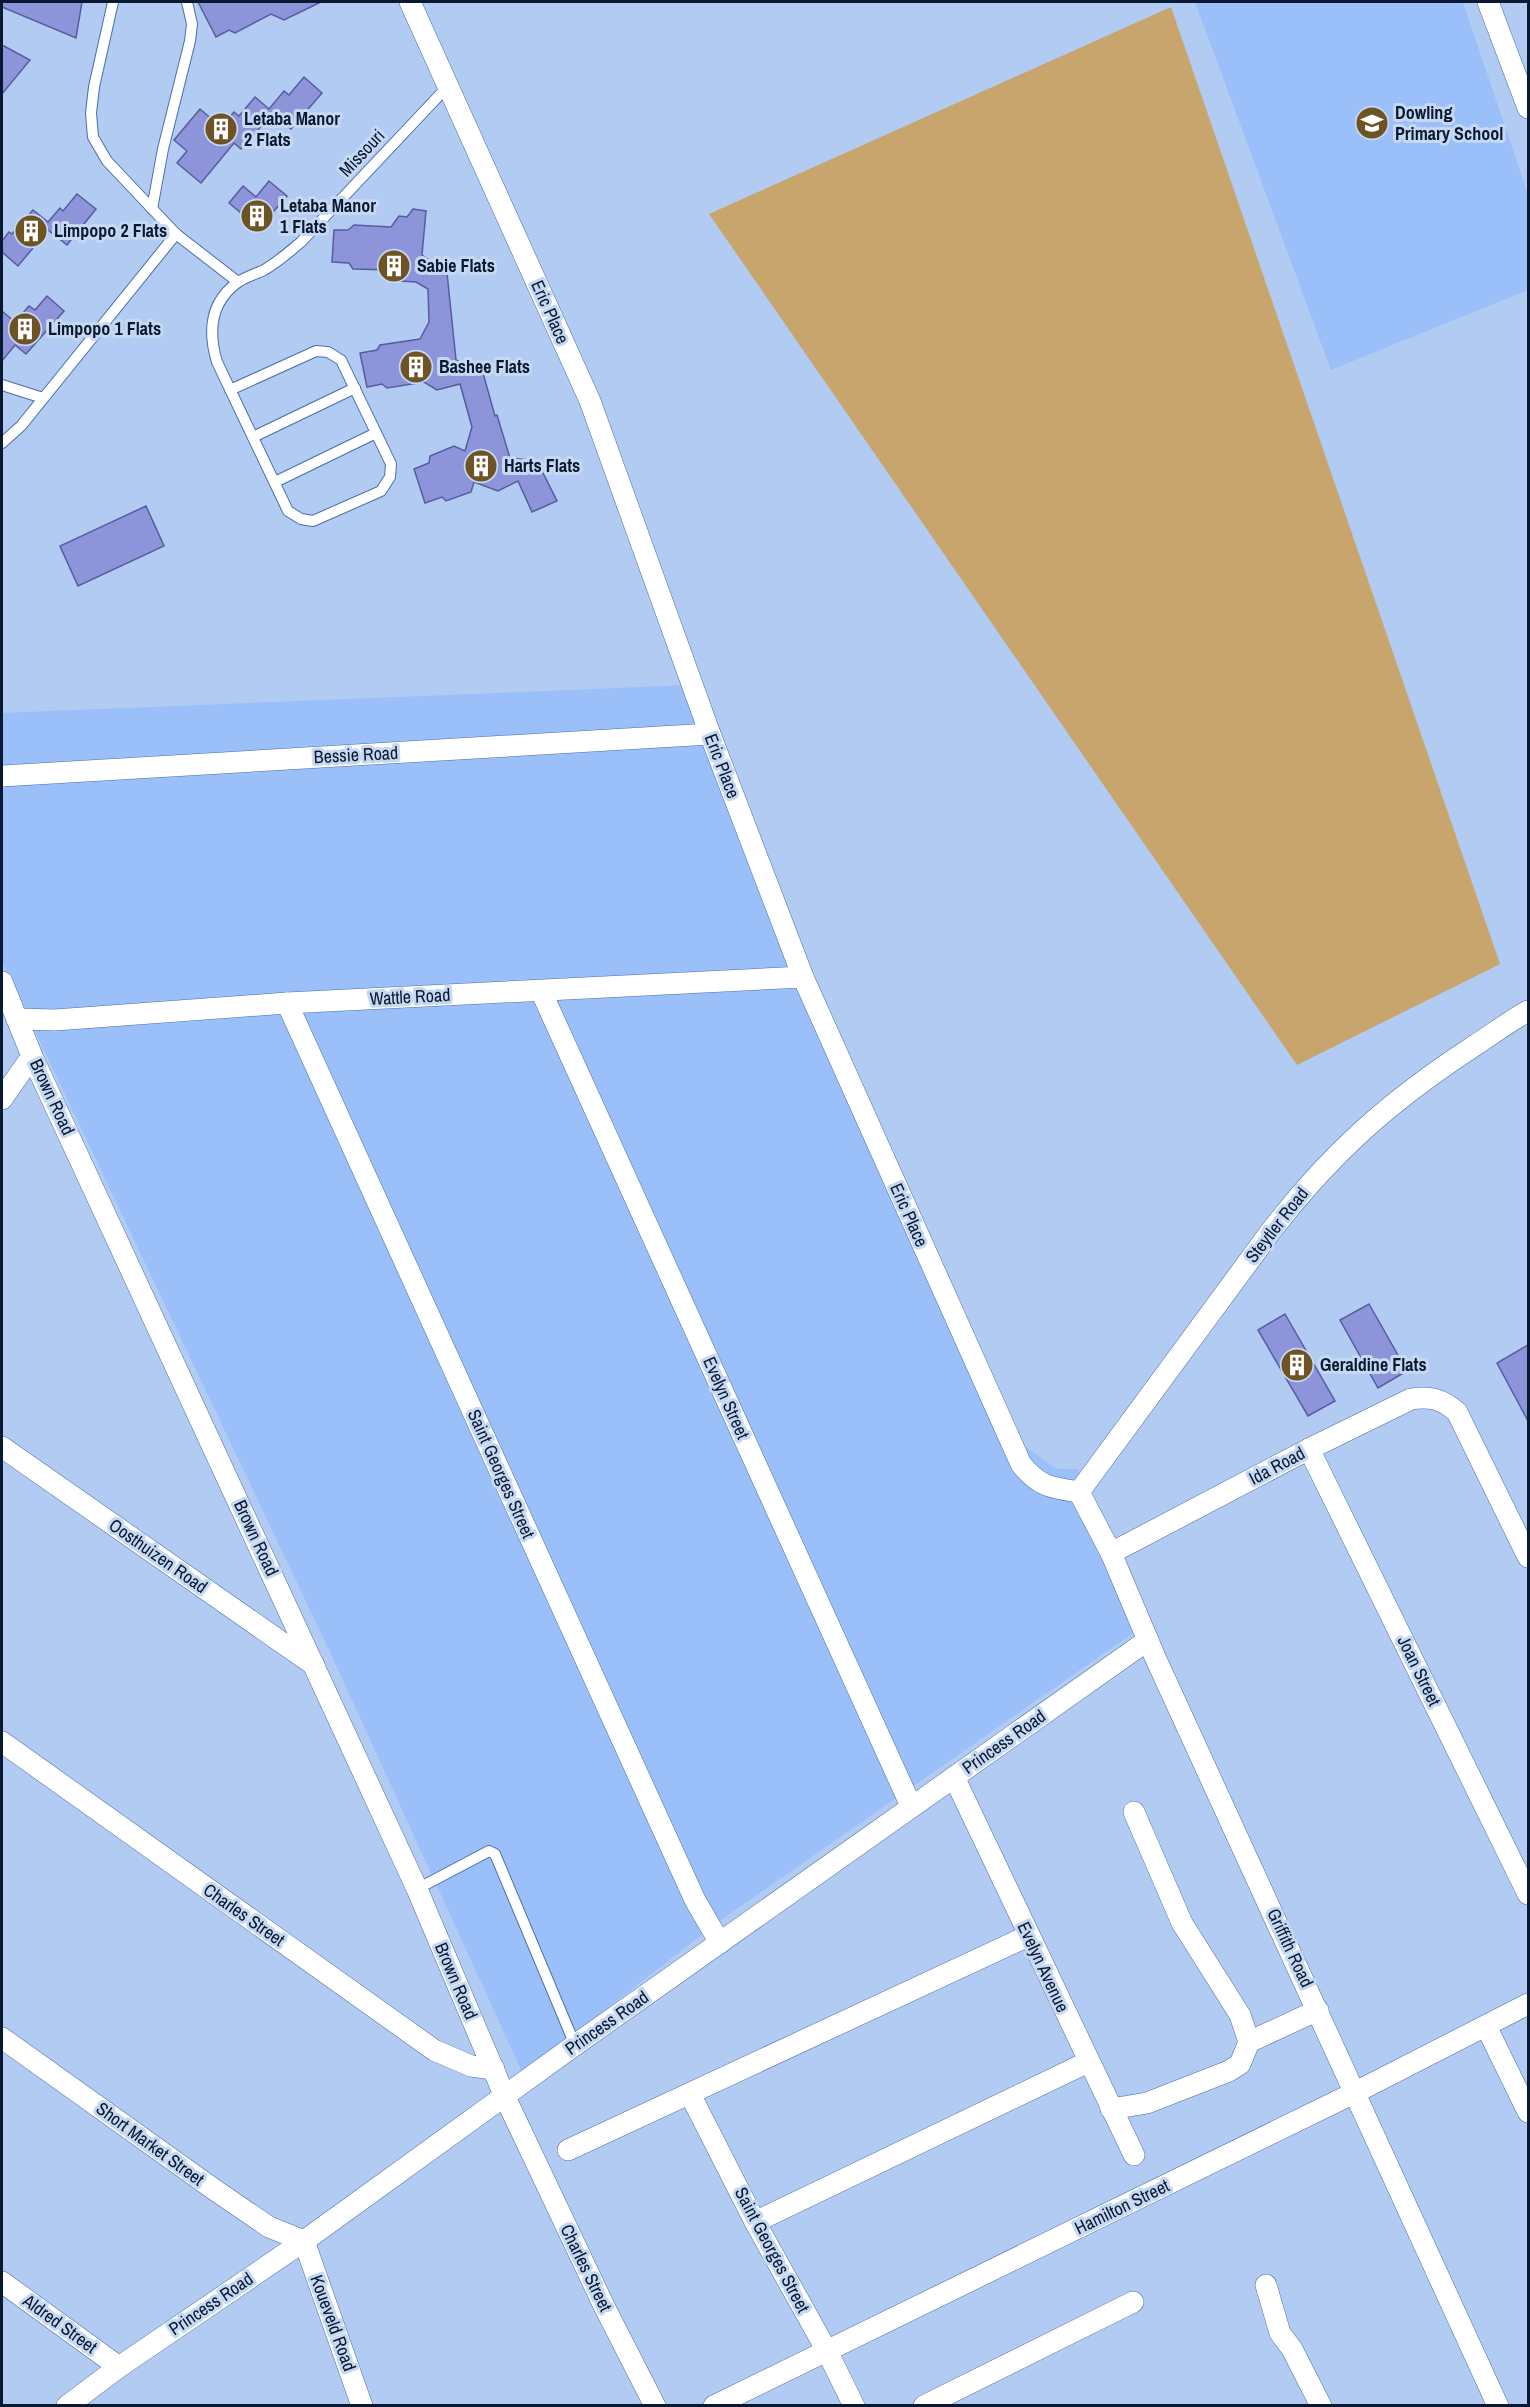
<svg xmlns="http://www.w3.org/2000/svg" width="1530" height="2407" viewBox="0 0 1530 2407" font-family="'Archivo Narrow',sans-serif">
	<rect width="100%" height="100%" fill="#b1cbf3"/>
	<!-- built -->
	<g fill="#9abff9">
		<path d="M1195 2H1463L1528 195V290L1331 370Z"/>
		<path d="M693 685 1005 1433 1057 1469H1078L1139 1629 718 1922 523 2074 330 1652 2 962V713Z"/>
	</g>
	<!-- green -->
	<path fill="#c8a56d" d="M1171 7 1500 964 1297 1065 709 214Z"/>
	<!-- building -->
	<g fill="#8d94da" stroke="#575c9e" stroke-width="1.5">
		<path d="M2 2H82L76 38 2 7Z"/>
		<path d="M198 2H321L284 20 271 14 235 33 229 30 216 37Z"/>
		<path d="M2 45 30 60 2 94Z"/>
		<path d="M304 77 322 93 291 129 273 113 241 149 234 143 201 183 177 163 187 151 174 140 200 109 221 127 234 112 239 116 255 97 269 109 284 91 289 95Z"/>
		<path d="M269 181 287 196 259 228 229 203 243 186 256 197Z"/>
		<path d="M77 194 96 209 67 245 48 230 18 266 2 252V241L9 232 12 234 33 210 48 222 60 208 63 211Z"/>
		<path d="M413 209 426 211 422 255 447 273 456 360 483 373 495 416 497 415 510 458 537 461 557 501 532 512 518 481 498 491 474 482 471 492 446 501 442 497 425 503 414 469 429 463 430 456 454 446 465 451 472 427 460 384 437 390 424 382 387 388 382 384 367 387 360 353 377 350 380 345 420 339 429 322 428 289 416 282 400 281 391 270 353 269 349 263 332 262 334 230H348L354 225 391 227 399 216 407 217Z"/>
		<path d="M47 296 64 311 26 354 15 345 2 361V311L15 322 29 306 35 310Z"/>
		<path d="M146 506 164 546 78 586 60 546Z"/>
		<path d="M1369 1304 1407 1371 1378 1388 1340 1320Z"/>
		<path d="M1285 1314 1335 1401 1308 1416 1258 1330Z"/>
		<path d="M1528 1345V1421L1497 1363Z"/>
	</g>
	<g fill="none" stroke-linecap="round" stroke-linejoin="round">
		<!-- service casing -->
		<g stroke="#486eaa" stroke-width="12">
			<g id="service">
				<path d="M113 2 94 87 91 113 93 137 107 161 176 234 238 282"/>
				<path d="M152 209 163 149 190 41 192 24 187 2"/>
				<path d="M2 385 43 398"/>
				<path d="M230 390 316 351 328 352 341 360 391 464 390 477 381 491 313 521 301 519 288 511 217 362C208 332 210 302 238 282 245 277 256 274 264 270 278 262 289 252 301 242L449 85"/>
				<path d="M253 437 355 388"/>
				<path d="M2 443 21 426 176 234"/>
				<path d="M275 482 376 433"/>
				<path d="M417 1889 489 1851 495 1854 575 2045"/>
			</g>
		</g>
		<!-- minor casing -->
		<g stroke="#486eaa" stroke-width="22">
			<g id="minor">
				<path d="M410 2 590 401 710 734 803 977 1021 1464C1039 1487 1052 1488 1079 1492"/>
				<path d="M1488 2 1528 108"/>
				<path d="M2 776 710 734"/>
				<path d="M2 982 32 1056 417 1889 505 2097 604 2306 655 2406"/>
				<path d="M541 991 911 1806"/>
				<path d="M287 1003 695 1900 720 1943"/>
				<path d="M17 1019 55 1020 287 1003 803 977"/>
				<path d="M2 1099 32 1056"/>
				<path d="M2 1447 314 1665"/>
				<path d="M1309 1449 1528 1894"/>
				<path d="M1079 1492 1111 1553 1155 1657 1498 2406"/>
				<path d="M1079 1492 1271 1231C1331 1153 1389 1102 1471 1048 1490 1036 1508 1022 1528 1011"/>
				<path d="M1111 1553 1309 1449 1411 1399C1430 1396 1442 1399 1457 1412L1528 1557"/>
				<path d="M2 1742 434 2050 471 2066 494 2069"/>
				<path d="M954 1777 1134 2155"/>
				<path d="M1486 2026 1528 2112"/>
				<path d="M2 2038 212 2188 269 2227 304 2241 362 2406"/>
				<path d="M1249 2042 1318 2010"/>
				<path d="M690 2094 755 2222 827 2351 854 2406"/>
				<path d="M1111 2109 1147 2103 1229 2071 1240 2064 1249 2042 1240 2015 1182 1923 1134 1812"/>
				<path d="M568 2150 1028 1936"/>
				<path d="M755 2222 1088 2062"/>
				<path d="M2 2282 119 2367"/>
				<path d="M1266 2285 1280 2333 1292 2349 1321 2406"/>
				<path d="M67 2406 119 2367 304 2241 575 2045 1148 1640"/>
				<path d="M714 2406 1356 2092 1528 2004"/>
				<path d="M924 2406 1133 2302"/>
			</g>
		</g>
		<!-- service -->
		<use href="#service" stroke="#fff" stroke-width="10"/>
		<!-- minor -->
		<use href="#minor" stroke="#fff" stroke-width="21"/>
	</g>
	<!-- icons -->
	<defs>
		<g id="school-disc" transform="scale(1.725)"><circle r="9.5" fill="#6e5325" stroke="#c6d8f2"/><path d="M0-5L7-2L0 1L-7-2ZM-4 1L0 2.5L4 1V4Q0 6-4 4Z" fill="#fff"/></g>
		<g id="building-disc" transform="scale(1.725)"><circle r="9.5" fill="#6e5325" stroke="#c6d8f2"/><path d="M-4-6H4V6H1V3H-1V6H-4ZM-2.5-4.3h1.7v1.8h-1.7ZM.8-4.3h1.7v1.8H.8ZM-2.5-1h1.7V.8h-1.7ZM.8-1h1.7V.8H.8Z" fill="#fff"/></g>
	</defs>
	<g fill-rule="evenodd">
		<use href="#school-disc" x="1372" y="123"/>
		<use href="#building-disc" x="221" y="129"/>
		<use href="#building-disc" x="257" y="216"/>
		<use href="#building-disc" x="31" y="231"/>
		<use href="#building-disc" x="394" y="266"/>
		<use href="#building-disc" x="25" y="329"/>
		<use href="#building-disc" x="416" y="367"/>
		<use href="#building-disc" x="481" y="466"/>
		<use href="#building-disc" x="1297" y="1365"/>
	</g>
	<g text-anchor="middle" stroke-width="6" stroke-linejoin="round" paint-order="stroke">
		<!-- poi labels -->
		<g font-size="18" font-weight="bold" fill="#0a1932" stroke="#c6d8f2" text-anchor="start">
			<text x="1395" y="119">Dowling<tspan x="1395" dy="21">Primary School</tspan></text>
			<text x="244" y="125">Letaba Manor<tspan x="244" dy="21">2 Flats</tspan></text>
			<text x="280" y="212">Letaba Manor<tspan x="280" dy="21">1 Flats</tspan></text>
			<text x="54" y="237">Limpopo 2 Flats</text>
			<text x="417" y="272">Sabie Flats</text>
			<text x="48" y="335">Limpopo 1 Flats</text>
			<text x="439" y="373">Bashee Flats</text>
			<text x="504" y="472">Harts Flats</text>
			<text x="1320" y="1371">Geraldine Flats</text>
		</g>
		<!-- street labels -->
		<g font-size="18" fill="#0a1932" stroke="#c6d8f2">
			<text transform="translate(362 153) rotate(-47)" y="6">Missouri</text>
			<text transform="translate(550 312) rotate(66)" y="6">Eric Place</text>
			<text transform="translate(356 755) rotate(-3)" y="6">Bessie Road</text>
			<text transform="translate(722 766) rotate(69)" y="6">Eric Place</text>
			<text transform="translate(410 997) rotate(-3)" y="6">Wattle Road</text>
			<text transform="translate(52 1097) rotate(65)" y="6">Brown Road</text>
			<text transform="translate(909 1215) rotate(66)" y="6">Eric Place</text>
			<text transform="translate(1277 1225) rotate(-52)" y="6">Steytler Road</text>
			<text transform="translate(726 1398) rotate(66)" y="6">Evelyn Street</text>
			<text transform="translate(1277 1466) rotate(-28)" y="6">Ida Road</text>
			<text transform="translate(501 1474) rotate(66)" y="6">Saint Georges Street</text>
			<text transform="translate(256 1538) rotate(65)" y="6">Brown Road</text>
			<text transform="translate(158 1556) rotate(35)" y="6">Oosthuizen Road</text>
			<text transform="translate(1419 1671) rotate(64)" y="6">Joan Street</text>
			<text transform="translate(1004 1742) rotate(-35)" y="6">Princess Road</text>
			<text transform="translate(244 1915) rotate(35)" y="6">Charles Street</text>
			<text transform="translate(1290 1948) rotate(65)" y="6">Griffith Road</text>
			<text transform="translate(1043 1967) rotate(65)" y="6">Evelyn Avenue</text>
			<text transform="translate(456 1981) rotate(67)" y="6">Brown Road</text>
			<text transform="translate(607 2023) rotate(-35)" y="6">Princess Road</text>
			<text transform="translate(150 2144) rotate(36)" y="6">Short Market Street</text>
			<text transform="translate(1122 2207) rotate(-26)" y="6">Hamilton Street</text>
			<text transform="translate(772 2250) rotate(62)" y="6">Saint Georges Street</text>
			<text transform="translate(586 2268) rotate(64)" y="6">Charles Street</text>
			<text transform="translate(211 2304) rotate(-34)" y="6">Princess Road</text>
			<text transform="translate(333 2323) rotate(70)" y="6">Koueveld Road</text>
			<text transform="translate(60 2324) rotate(36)" y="6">Aldred Street</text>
		</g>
	</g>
	<!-- border -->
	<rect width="1530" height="2407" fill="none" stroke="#0a1932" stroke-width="6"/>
</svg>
